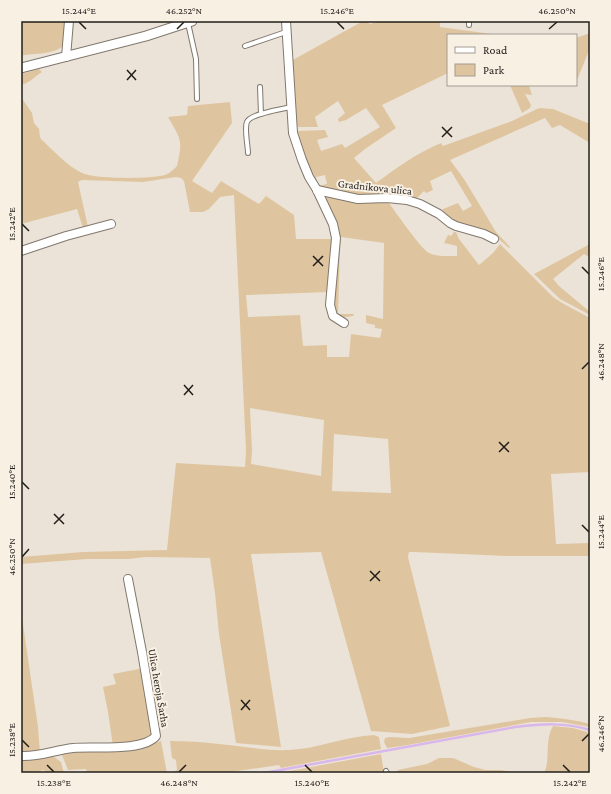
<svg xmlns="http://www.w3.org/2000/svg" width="611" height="794" viewBox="0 0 611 794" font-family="'Crimson Pro',serif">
	<rect width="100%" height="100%" fill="#ebe3d7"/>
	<!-- green -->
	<g fill="#dfc59f" fill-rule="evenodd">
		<path d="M21 21H65L64 45C53 56 35 52 21 56Z"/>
		<path d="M363 21H366L370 24 380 21H440V27L499 35H448V73L382 105 396 128 365 149 354 158 376 183C398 167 415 154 441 143L443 146 512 121 539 108 553 109 590 124V143L560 125 552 128 545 118 450 160 464 179 496 232 510 247 509 248 495 236 471 226 455 223 442 212 443 209 458 203 463 211 472 206 451 171 430 181 433 190 426 193 424 191 416 199 364 197 318 186 327 184 325 175 316 177 317 182H315L296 136 298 131 325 130 328 137 317 140 321 151 342 144 345 148 380 127 366 108 346 120 339 122 338 119 345 113 338 101 315 117 318 127H299L295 124 291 61Z"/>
		<path d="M590 33V48L577 80 576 79V38Z"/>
		<path d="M39 69 42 72C34 77 30 83 21 85V74Z"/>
		<path d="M510 85H529L532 95 525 94 531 105 530 108 522 113Z"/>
		<path d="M21 97 32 113 34 123 39 129 40 137 41 139C53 150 70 169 85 174 100 179 149 179 165 175 170 173 174 169 177 166 183 139 181 140 168 117L187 115 188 106 230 102 232 123 192 181 212 193 221 181 259 204 266 196 294 215 296 239H334L329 292 246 295 248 317 300 315 303 346 327 345V357H349L351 334 380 338 382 329 375 328V325L366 323V315L383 319 384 243 341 237 340 249 338 314H354L353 316 340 318 337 315 333 309 338 234 323 195 387 200C394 210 421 249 429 253 437 257 448 256 457 256V246L444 243 448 235 451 236 454 232H456L459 239 479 265 493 253 500 244 553 297 562 303 590 318V472L551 474 556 544 590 543V556H507L414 552H409L408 557 450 726 412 734 371 731 321 552 251 554 281 747 236 743 219 634 215 593 210 558 146 557 128 559H87L21 564V557L83 552 167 550 176 463 245 467 246 451 234 195 220 197 209 209 203 212H190L184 181 181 178 176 177 143 182 82 180 78 182 88 227 83 228 77 209 21 224ZM250 408 324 420 321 476 251 464 252 451ZM334 434 388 439 391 493 332 491Z"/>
		<path d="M590 244V256L589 257 584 254 553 279 559 286 590 312V315L560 299 534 274Z"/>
		<path d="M21 611 38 727 40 753 21 755Z"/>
		<path d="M144 668 154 726 151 738 113 746 108 712 103 687 116 684 113 674Z"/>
		<path d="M546 717C561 718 575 720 590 724V727L562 722H531L402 746 387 748 384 742 385 738 390 737 409 738 530 718Z"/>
		<path d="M553 726 573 728 590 733V773H544C551 759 544 741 553 726Z"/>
		<path d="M374 735 379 737 381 749 281 768 279 765 224 773H168L173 772 177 770 176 760 172 758 170 741C186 741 203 742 219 744 242 746 266 751 289 750 318 749 345 736 374 735Z"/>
		<path d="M161 741 167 773H87L86 769 68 770 62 755V752L148 745Z"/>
		<path d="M50 754 61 762 64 773H50L43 770 34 773H21V758Z"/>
		<path d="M381 754 384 773H279Z"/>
		<path d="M439 758H453L474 767 486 770H501L517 773H397L398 770 427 764Z"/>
	</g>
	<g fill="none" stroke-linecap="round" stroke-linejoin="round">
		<!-- stream -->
		<path stroke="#d9b6ec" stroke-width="2.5" d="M264 773 515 727C541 724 565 722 590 730"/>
		<!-- service casing -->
		<g stroke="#80786e" stroke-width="6">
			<g id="service">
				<path d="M188 23 196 59 197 99"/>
				<path d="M469 25V21"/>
				<path d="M245 46 286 32"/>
				<path d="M260 87 261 114"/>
				<path d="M248 153C248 146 244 128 247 122 250 114 282 109 291 107"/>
				<path d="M386 771 387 773"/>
			</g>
		</g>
		<!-- minor casing -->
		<g stroke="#80786e" stroke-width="10">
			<g id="minor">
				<path d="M286 21 293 133 302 160 309 177 317 190 333 224 336 238 330 305 333 316 344 323"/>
				<path d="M66 57 69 21"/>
				<path d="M317 190 358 199 387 198 407 200 420 204 439 214 450 223 456 226 484 234 494 239"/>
				<path d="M21 251 66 236 111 224"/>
				<path d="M21 756C39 757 55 750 73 748 93 746 143 752 156 736L142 652 128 579"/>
			</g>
		</g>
		<!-- tertiary casing -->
		<g stroke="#80786e" stroke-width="11">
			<path id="tertiary" d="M21 68 146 36 192 21"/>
		</g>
		<!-- service -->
		<use href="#service" stroke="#fff" stroke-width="4"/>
		<!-- minor -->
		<use href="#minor" stroke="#fff" stroke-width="8"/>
		<!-- tertiary -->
		<use href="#tertiary" stroke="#fff" stroke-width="9"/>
	</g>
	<!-- ticks -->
	<path fill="none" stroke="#211e1a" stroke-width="1.5" d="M79 22 86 29M337 22 344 29M177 29 184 22M549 29 557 22M127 70 136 80M127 80 136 70M442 127 452 137M442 137 452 127M22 224 29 231M313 256 323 266M313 266 323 256M582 267 589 274M582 369 589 362M184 385 193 395M184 395 193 385M499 442 509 452M499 452 509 442M22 482 29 489M54 514 64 524M54 524 64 514M582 525 589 532M22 557 29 549M370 571 380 581M370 581 380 571M241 700 250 710M241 710 250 700M22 740 29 747M582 741 589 734M47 765 54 772M305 765 312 772M563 765 570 772M179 772 186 765"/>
	<g text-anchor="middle" stroke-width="4" stroke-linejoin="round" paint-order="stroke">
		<!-- street labels -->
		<g font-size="11" fill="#211e1a" stroke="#f9f0e4">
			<text transform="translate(375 187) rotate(6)" y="4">Gradnikova ulica</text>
			<text transform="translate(159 688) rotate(80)" y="4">Ulica heroja Šarha</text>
		</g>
	</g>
	<!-- border -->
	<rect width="611" height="794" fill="none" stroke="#f9f0e4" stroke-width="44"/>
	<!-- legend -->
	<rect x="447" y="34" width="130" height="52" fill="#f9f0e4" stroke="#a39c93"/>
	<rect x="455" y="47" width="20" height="6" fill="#ffffff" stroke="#a39c93"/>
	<text x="483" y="54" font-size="12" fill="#211e1a">Road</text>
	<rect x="455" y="64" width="20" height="12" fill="#dfc59f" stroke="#a39c93"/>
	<text x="483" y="74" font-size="12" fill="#211e1a">Park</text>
	<rect x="22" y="22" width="567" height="750" fill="none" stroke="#211e1a" stroke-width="1.5"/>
	<g font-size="10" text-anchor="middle" fill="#211e1a">
		<text x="79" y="14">15.244°E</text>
		<text x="184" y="14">46.252°N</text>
		<text x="337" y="14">15.246°E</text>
		<text x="557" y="14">46.250°N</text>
		<text transform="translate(11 224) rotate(-90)" y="4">15.242°E</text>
		<text transform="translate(600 274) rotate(-90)" y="4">15.246°E</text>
		<text transform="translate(600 362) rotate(-90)" y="4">46.248°N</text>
		<text transform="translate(11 482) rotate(-90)" y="4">15.240°E</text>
		<text transform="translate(600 532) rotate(-90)" y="4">15.244°E</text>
		<text transform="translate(11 557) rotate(-90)" y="4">46.250°N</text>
		<text transform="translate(600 734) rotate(-90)" y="4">46.246°N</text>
		<text transform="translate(11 740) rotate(-90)" y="4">15.238°E</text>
		<text x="54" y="786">15.238°E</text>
		<text x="179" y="786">46.248°N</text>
		<text x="312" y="786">15.240°E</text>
		<text x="570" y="786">15.242°E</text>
	</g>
</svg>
